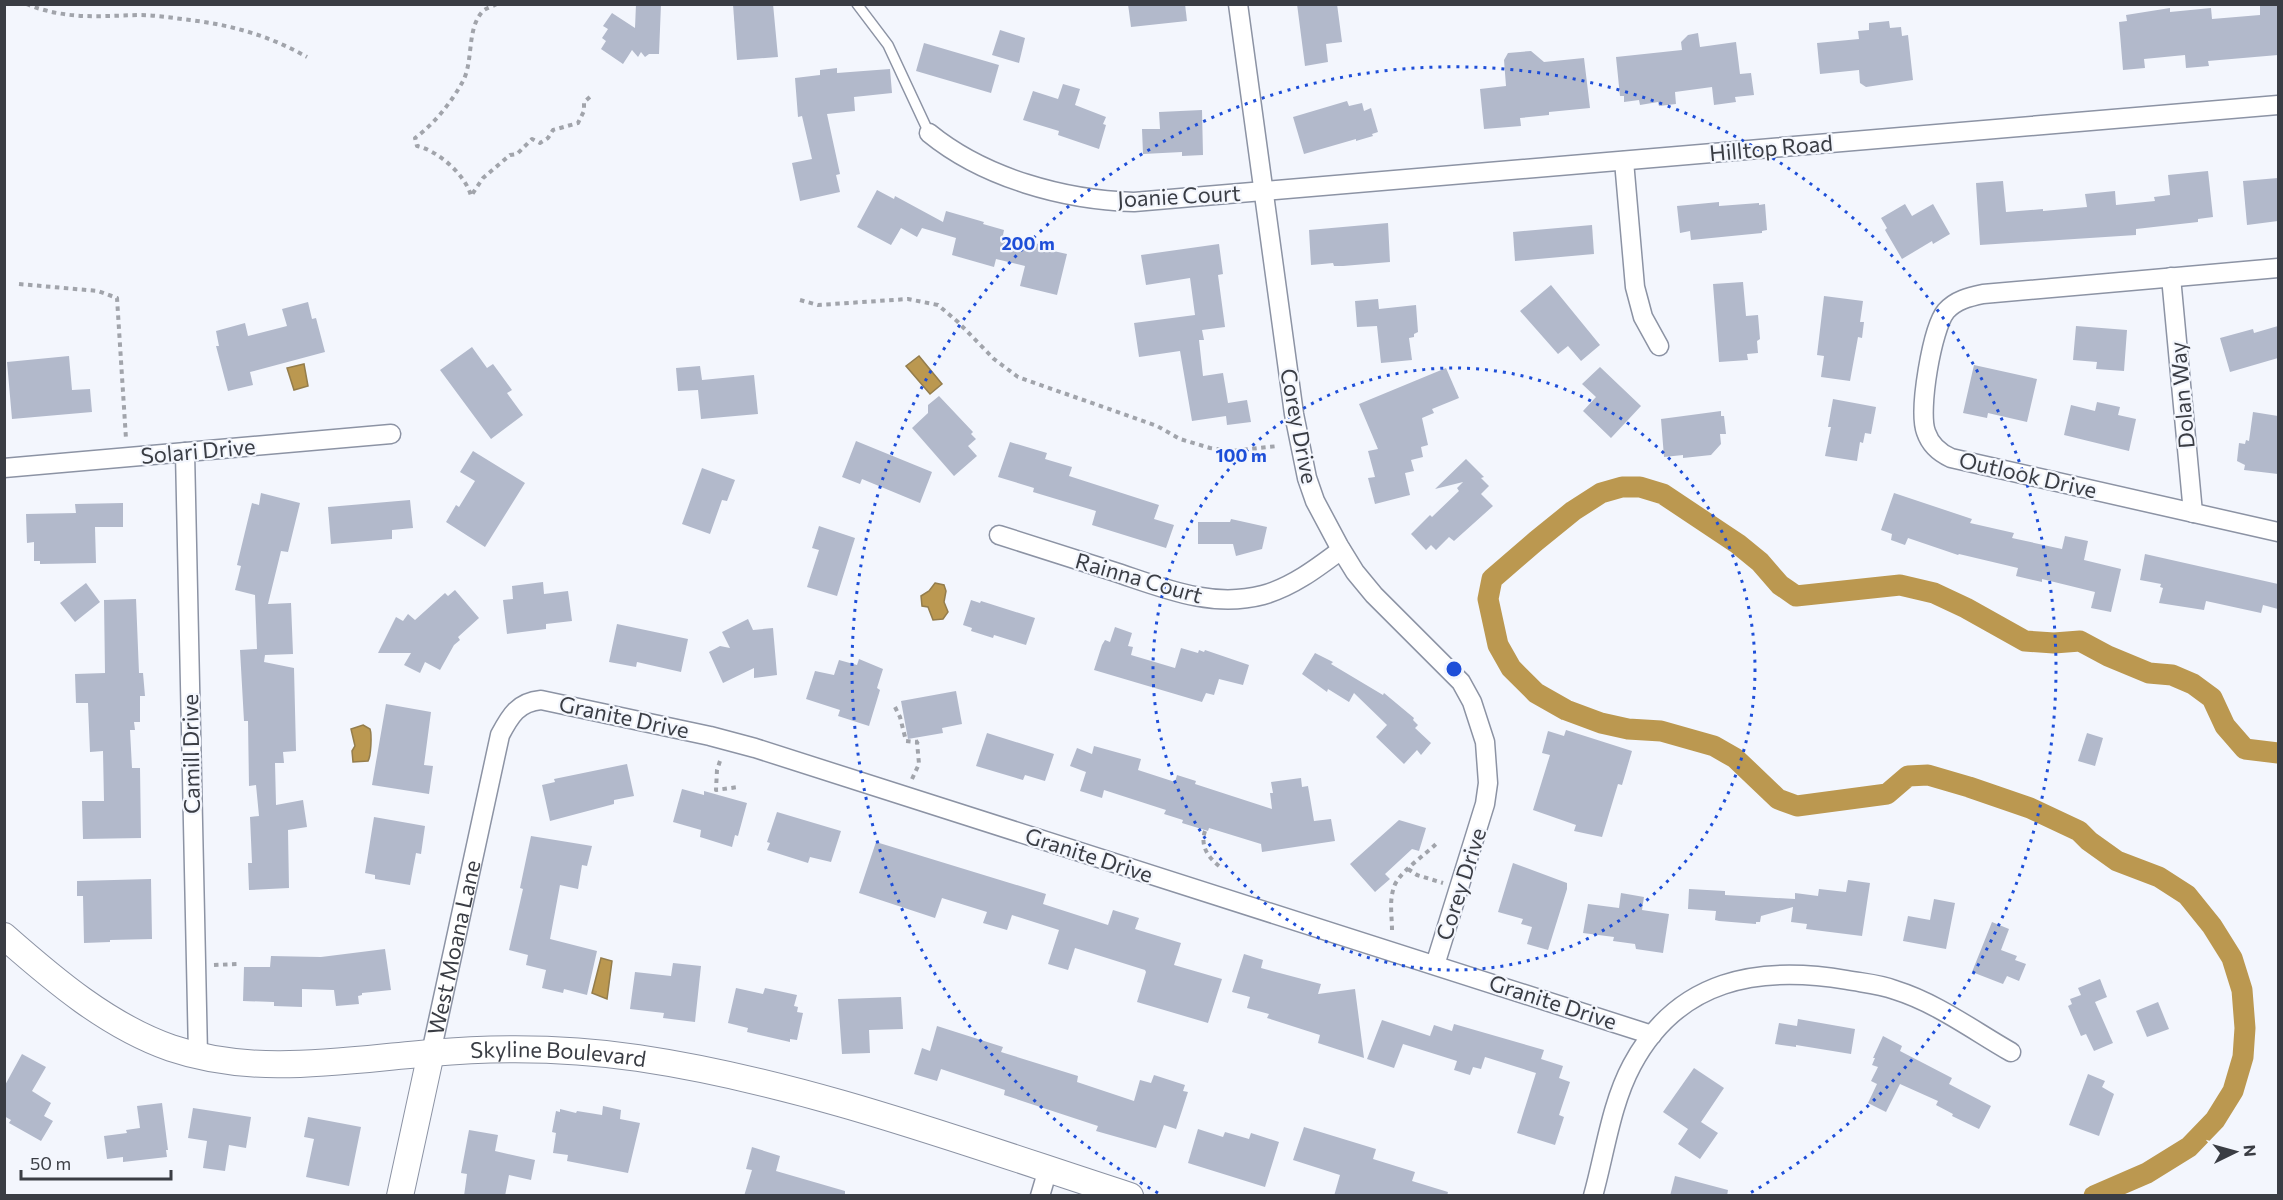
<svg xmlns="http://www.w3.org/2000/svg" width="2283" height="1200" viewBox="0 0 2283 1200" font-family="Commissioner,sans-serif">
	<rect width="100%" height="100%" fill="#f3f6fd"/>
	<!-- water -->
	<g fill="#bb9850" stroke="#947d4c" stroke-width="1.5">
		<path d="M919 356 942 384 930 394 906 366Z"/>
		<path d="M304 364 308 386 294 390 287 368Z"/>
		<path d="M935 583 944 585 946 591 944 602 948 612 943 619 933 620 928 607 922 606 921 596 929 591Z"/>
		<path d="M363 725 370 729C372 735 371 756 368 761L353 762 352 751 355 746 351 729Z"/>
		<path d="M601 958 612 961 607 999 592 993Z"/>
	</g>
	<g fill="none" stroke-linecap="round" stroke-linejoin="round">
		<!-- canal -->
		<path stroke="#bb9850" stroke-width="21" d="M2094 1196 2147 1173 2189 1147 2215 1120 2233 1091 2243 1057 2245 1028 2242 990 2232 958 2212 926 2187 895 2159 877 2117 861 2089 841 2079 831 2030 808 1969 787 1928 775 1908 776 1887 794 1797 806 1778 799 1735 758 1714 746 1661 731 1628 729 1601 723 1566 710 1536 693 1511 668 1498 645 1488 599 1492 579 1536 541 1573 511 1601 493 1622 487H1640L1663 494 1738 544 1760 562 1780 585 1796 596 1900 585 1934 593 1966 608 2025 641 2054 643 2080 641 2108 656 2149 673 2172 675 2193 684 2212 698 2225 726 2245 749 2278 753"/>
	</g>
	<!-- building -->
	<g fill="#b2b9cb">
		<path d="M636 4H661L659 54H649L645 57 641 52 638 57 632 50 623 64 601 49 606 41 602 38 608 29 603 26 612 13 635 28Z"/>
		<path d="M733 4H773L778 57 737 60Z"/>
		<path d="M1128 4H1185L1187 21 1131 27Z"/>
		<path d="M1297 4H1337L1342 42 1326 44 1328 62 1305 66Z"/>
		<path d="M2260 4H2278V55L2208 61 2209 66 2186 68 2185 55 2144 59 2145 68 2123 70 2119 22 2127 21 2126 15 2170 8V12L2211 8 2212 19 2260 15Z"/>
		<path d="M1889 21 1890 28 1901 27 1902 36 1908 35 1913 80 1866 87 1860 83 1859 70 1820 74 1817 43 1859 39 1858 31 1869 30V23Z"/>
		<path d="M1000 30 1025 38 1019 63 992 55Z"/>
		<path d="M1698 33 1700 47 1736 42 1740 74 1751 73 1754 95 1735 97 1736 102 1714 105 1712 87 1675 92 1676 104 1659 106 1658 102 1640 105 1639 100 1624 102V96H1620L1616 57 1682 50 1681 42 1688 35Z"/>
		<path d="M924 43 999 65 991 93 916 71Z"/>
		<path d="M1531 51 1544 62 1584 58 1590 108 1549 112V115L1520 118 1521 126 1484 129 1480 89 1506 86 1504 60 1508 53Z"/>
		<path d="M837 68V73L890 69 892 93 854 97 855 111 827 114 840 174 836 175 840 192 800 201 792 163 812 159 802 116 798 117 795 78 820 75V70Z"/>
		<path d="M1063 84 1080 89 1075 105 1106 117 1103 124 1106 125 1099 149 1058 135 1059 131 1023 120 1033 91 1058 99Z"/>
		<path d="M1347 101 1349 106 1362 103 1364 111 1371 108 1378 132 1372 134 1373 136 1356 141V139L1304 154 1293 117Z"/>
		<path d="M1202 110 1203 155 1182 156V152L1143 154 1142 129H1160L1159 112Z"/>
		<path d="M2208 171 2213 217 2198 219V222L2136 229V235L1980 245 1976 183 2003 181 2006 212 2043 209V211L2087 207 2085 194 2115 191 2116 205 2155 201 2154 197 2170 195 2168 175Z"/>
		<path d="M2278 178V221L2247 225 2243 181Z"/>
		<path d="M877 190 894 199 895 196 943 222 946 211 984 222 983 224 1004 230 1003 235 1050 247 1049 250 1067 254 1057 295 1020 286 1025 266 996 259 994 267 952 255 956 238 922 228 917 237 901 228 891 245 857 227Z"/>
		<path d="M1719 202V206L1759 203V205L1765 204 1767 230 1762 231V233L1691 240 1690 231 1680 233 1677 206Z"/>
		<path d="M1905 204 1912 216 1933 204 1950 234 1933 244 1932 241 1902 259 1885 230 1887 228 1881 218Z"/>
		<path d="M1388 223 1390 262 1343 266H1334L1333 263 1311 265 1309 230Z"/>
		<path d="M1592 225 1594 254 1515 261 1513 232Z"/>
		<path d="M1219 244 1223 274 1218 275 1225 327 1202 330 1204 340H1199L1203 376 1223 373 1228 403 1247 400 1251 422 1227 425 1226 416 1192 421 1180 351 1139 357 1134 323 1195 315 1190 278 1146 285 1141 255Z"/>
		<path d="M1743 282 1746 316 1758 315 1760 339 1757 341 1758 353 1747 354 1748 360 1719 362 1713 284Z"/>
		<path d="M1551 285 1600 345 1581 361 1568 346 1558 354 1520 311Z"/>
		<path d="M1824 296 1863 301 1860 322H1864L1862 338 1858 337 1850 381 1821 377 1824 356 1817 355Z"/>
		<path d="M1378 299 1379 309 1416 305 1418 332 1414 334V337L1409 338 1412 360 1381 363 1377 326 1357 327 1355 301Z"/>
		<path d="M308 302 312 319 316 318 325 352 250 372 253 385 228 391 216 346H219L216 331 245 323 248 336 287 326 282 309Z"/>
		<path d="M2076 326 2127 330 2124 371 2096 369 2097 362 2073 360Z"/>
		<path d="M2278 326V358L2230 372 2220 338 2253 329 2254 333Z"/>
		<path d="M472 347 487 368 493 364 512 390 507 393 523 415 491 439 440 370Z"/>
		<path d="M69 356 72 390 90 389 92 412 12 419 7 362Z"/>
		<path d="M1974 365 2037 379 2027 422 1988 413 1987 418 1963 413Z"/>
		<path d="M700 366 702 380 754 375 758 414 701 419 698 390 678 391 676 368Z"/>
		<path d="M1600 367 1641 406 1611 438 1583 411 1596 397 1582 384Z"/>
		<path d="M1446 368 1459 398 1432 409 1434 413 1422 418 1428 445 1421 447 1423 457 1411 460 1414 471 1405 473 1410 495 1375 504 1368 478 1375 477 1368 451 1378 449 1359 404Z"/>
		<path d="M939 396 973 432 971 434 976 439 968 446 977 456 954 476 912 428 928 413V405Z"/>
		<path d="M1833 399 1876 407 1871 434 1865 433 1863 443 1860 442 1857 461 1825 456 1831 427H1828Z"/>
		<path d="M2097 402 2120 407 2118 415 2136 419 2129 451 2064 435 2071 405 2095 411Z"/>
		<path d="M1721 411V416H1724L1726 434H1720L1721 444 1711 455 1683 458V455L1664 457 1661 419Z"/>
		<path d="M2253 412 2278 416V474L2244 470 2245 465 2237 461 2239 443 2245 444 2246 440 2249 441Z"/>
		<path d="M856 441 932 472 920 503 862 479 860 484 842 477Z"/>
		<path d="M1010 442 1047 453 1045 459 1072 467 1069 476 1159 505 1154 519 1174 525 1166 548 1092 525 1096 511 1033 492 1034 488 998 477Z"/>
		<path d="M473 451 525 483 485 547 446 522 456 505 459 507 475 481 460 472Z"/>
		<path d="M1466 459 1484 477 1481 478 1489 486 1481 494 1493 506 1454 541 1449 537 1436 550 1431 545 1426 550 1411 534 1430 515 1432 517 1459 491 1457 488 1463 482 1435 489Z"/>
		<path d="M702 468 735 480 727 501 722 500 710 534 682 524Z"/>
		<path d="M261 493 300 503 288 552 281 551 268 604 291 603 293 654 265 655 264 662 294 668 296 751 283 752 284 763H275L276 805 303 800 307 827 288 830 289 888 249 890 248 863H252L250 817 259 816 256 785 249 786 248 721H244L240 650 257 649 255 595 235 590 241 566 237 565 252 503 259 505Z"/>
		<path d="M1894 493 1972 519 1970 523 2014 533 2012 538 2062 549 2065 536 2088 541 2084 560 2121 569 2111 612 2091 608 2095 592 2042 579V582L2016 576 2018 568 1959 554 1958 555 1908 538 1905 545 1891 540 1892 534 1881 530Z"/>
		<path d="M410 500 413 528 392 530V539L331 544 328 507Z"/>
		<path d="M123 503V527H95L96 563 40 564V561H34V542L27 543 26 514 76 513 75 504Z"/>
		<path d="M1231 519 1267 527 1262 549 1236 556 1233 544H1198V522H1230Z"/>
		<path d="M819 526 855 538 837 596 807 587 819 550 812 548Z"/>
		<path d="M2145 554 2278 584V609L2263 605 2261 613 2206 601 2204 610 2159 603 2163 588 2160 587 2161 584 2140 580Z"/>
		<path d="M543 582 544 594 568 591 572 621 546 624V629L507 634 503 600 513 599 512 586Z"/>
		<path d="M86 583 100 602 75 622 60 603Z"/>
		<path d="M455 590 479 618 458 637 460 640 454 645 440 670 425 662 420 673 404 665 411 653H378L396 617 403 621 408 614 415 620 445 593 448 596Z"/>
		<path d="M136 599 139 673H143L145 696H140V722H134L135 730H130L132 768H140L141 838 83 839 82 801H104L103 751 90 752 88 703H76L75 674 105 673 104 600Z"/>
		<path d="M971 600 980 603 981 601 1035 618 1026 645 994 635 993 638 971 631 972 628 963 625Z"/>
		<path d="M748 619 753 630 773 628 777 675 754 678V668L723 683 709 652 720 646 730 648 722 632Z"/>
		<path d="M617 624 688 639 681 672 637 662 636 667 609 662Z"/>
		<path d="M1115 627 1132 633 1128 646 1133 647 1131 655 1175 668 1181 648 1198 653 1199 650 1204 652 1205 650 1249 665 1243 685 1219 679 1214 695 1206 693 1202 702 1094 670 1102 645 1105 640 1110 642Z"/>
		<path d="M1315 653 1333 662 1331 664 1383 695 1384 693 1414 718 1413 720 1418 725 1415 728 1431 743 1421 755 1417 750 1404 764 1376 737 1387 725 1354 693 1349 702 1328 689 1327 692 1302 674Z"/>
		<path d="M859 659 883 669 877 688 880 690 869 726 838 716 840 710 806 699 815 671 834 675 839 660 857 665Z"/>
		<path d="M956 691 962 724 942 728 943 733 908 739 901 701Z"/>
		<path d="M386 704 431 712 424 765 433 766 429 794 372 785Z"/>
		<path d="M1566 730 1632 751 1622 785 1618 784 1602 837 1574 831 1576 825 1533 810 1550 755 1542 753 1548 731 1564 736Z"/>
		<path d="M987 733 1054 754 1045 781 1025 775 1023 780 976 766Z"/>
		<path d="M2087 733 2103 738 2095 766 2078 761Z"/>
		<path d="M1094 746 1141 759 1138 770 1175 782 1177 775 1196 781 1195 784 1272 809 1270 793H1273L1271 782 1301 778 1302 787 1308 786 1314 821 1331 819 1335 841 1262 852 1261 844 1209 828 1208 831 1182 823 1183 820 1164 814 1166 810 1104 790 1102 798 1080 791 1086 772 1070 766 1077 748 1092 754Z"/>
		<path d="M627 764 634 796 614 800V804L550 821 542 785 555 782 554 779Z"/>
		<path d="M682 789 704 795V791L747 803 738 836 735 835 732 847 700 837 701 830 673 822Z"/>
		<path d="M777 812 841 831 831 862 810 857 808 863 767 850 770 843 767 842Z"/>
		<path d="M374 817 425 826 421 854 416 853 410 885 375 879V875L365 873Z"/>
		<path d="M1399 820 1426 828 1419 851 1412 849 1385 874 1390 879 1375 892 1350 864Z"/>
		<path d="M531 836 592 846 587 866 582 865 578 889 560 885 550 939 597 951 587 995 564 989 563 993 542 988 546 970 526 965 528 955 509 950 523 889 520 888Z"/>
		<path d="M876 842 1046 894 1043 904 1108 925 1113 910 1139 918 1135 929 1181 943 1174 965 1222 979 1208 1023 1137 1002 1146 972 1145 970 1075 948 1068 970 1048 964 1059 930 1012 915 1007 930 983 923 987 912 942 898 935 918 859 893Z"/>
		<path d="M1513 863 1567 883V889L1548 950 1527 944 1532 927 1521 924 1523 919 1498 912Z"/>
		<path d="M151 879 152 939 110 940V942L84 943 83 896H77V881Z"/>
		<path d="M1848 880 1870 883 1862 936 1806 929 1807 924 1791 922 1793 907 1761 916 1760 922H1756V924L1719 921 1715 920 1716 911 1688 909 1689 889 1725 891V895L1795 899V893L1818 896 1819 889 1846 892Z"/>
		<path d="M1621 893 1644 897 1642 910 1669 914 1663 953 1636 949 1635 944 1613 941 1614 937 1583 933 1588 904 1619 908Z"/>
		<path d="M1934 899 1955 903 1946 949 1903 941 1908 916 1930 920Z"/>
		<path d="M1992 922 2009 929 2001 950 2017 956 2015 960 2026 964 2019 981 2007 976 2003 984 1972 972Z"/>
		<path d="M385 949 391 990 362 993V995L358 996 359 1004 336 1006 334 990 302 989V1007L274 1006V1002L243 1001 244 967H270L271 956 321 957Z"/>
		<path d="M1244 954 1263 960 1261 968 1321 984 1318 994 1355 989 1364 1058 1318 1043 1320 1035 1267 1018 1269 1014 1247 1008 1250 997 1232 992Z"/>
		<path d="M673 963 701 966 695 1022 663 1018 664 1013 630 1009 635 972 671 976Z"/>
		<path d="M2100 979 2107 997 2095 1002 2113 1043 2094 1051 2086 1034 2081 1036 2068 1006 2072 1004 2070 999 2081 995 2078 988Z"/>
		<path d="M736 988 763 994 765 988 797 995 794 1006 798 1007 797 1012 803 1013 797 1040 790 1039V1042L747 1032 748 1028 728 1023Z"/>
		<path d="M901 997 903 1029 869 1030 870 1053 842 1054 838 999Z"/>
		<path d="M2158 1002 2169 1029 2147 1037 2136 1011Z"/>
		<path d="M1798 1019 1855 1029 1851 1054 1796 1045V1047L1775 1044 1779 1023 1797 1026Z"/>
		<path d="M1382 1020 1430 1036 1434 1025 1452 1031 1454 1024 1544 1050 1541 1059 1563 1066 1559 1078 1570 1082 1559 1115 1564 1117 1555 1145 1517 1133 1536 1073 1485 1057 1481 1069 1473 1067 1470 1075 1454 1070 1457 1061 1403 1044 1394 1068 1367 1059Z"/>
		<path d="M937 1026 1003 1047 1001 1052 1078 1076 1077 1082 1134 1101 1140 1080 1151 1083 1154 1075 1185 1085 1183 1091 1188 1092 1176 1129 1164 1125 1156 1148 1096 1131 1098 1126 1004 1095 1005 1090 941 1069 937 1081 914 1074 922 1048 930 1051Z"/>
		<path d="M1883 1036 1902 1046 1900 1051 1952 1078 1949 1084 1991 1106 1979 1129 1952 1116 1953 1114 1936 1105 1938 1101 1900 1084 1886 1112 1868 1103 1877 1084 1871 1081 1878 1067 1872 1065 1875 1058H1873Z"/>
		<path d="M22 1054 46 1067 32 1091 51 1103 44 1116 53 1121 41 1141 9 1123 11 1120 4 1116V1087Z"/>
		<path d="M1694 1068 1724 1088 1701 1122 1718 1133 1700 1159 1678 1144 1688 1129 1663 1112Z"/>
		<path d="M2088 1074 2105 1081 2102 1087 2114 1094 2099 1136 2069 1125Z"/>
		<path d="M162 1103 168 1150H166L167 1157 123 1162V1157L107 1159 104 1136 127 1133 126 1130 140 1128 137 1106Z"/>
		<path d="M603 1106 621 1110 620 1119 640 1123 628 1173 567 1161 568 1155 553 1153 556 1133 552 1132 556 1111 560 1112V1109L576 1113 577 1111 602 1115Z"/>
		<path d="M193 1108 251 1117 246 1148 229 1145 225 1171 203 1168 207 1141 188 1138Z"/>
		<path d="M308 1117 361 1127 349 1186 306 1177 314 1139 304 1137Z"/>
		<path d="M1304 1127 1376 1149 1373 1159 1415 1172 1412 1181 1448 1192 1447 1196H1334L1340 1175 1293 1160Z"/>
		<path d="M1198 1129 1223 1137 1225 1132 1249 1139 1251 1133 1279 1142 1265 1187 1188 1163Z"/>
		<path d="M469 1130 498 1135 495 1151 535 1160 531 1180 509 1175 505 1196H464L467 1174 461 1173Z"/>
		<path d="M752 1147 780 1156 776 1171 845 1191V1196H744L752 1170 746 1169Z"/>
		<path d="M1675 1176 1728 1190 1727 1196H1670Z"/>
	</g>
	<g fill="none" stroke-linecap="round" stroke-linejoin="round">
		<!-- lane casing -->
		<g stroke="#8c93a4" stroke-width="12">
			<path id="lane" d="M857 4 888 45 929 133"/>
		</g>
		<!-- street casing -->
		<g stroke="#8c93a4" stroke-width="21">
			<g id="street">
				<path d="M1238 4 1294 414 1307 478 1315 501 1339 546 1355 572 1374 595 1461 682 1472 702 1485 742 1488 783 1485 804 1435 965"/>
				<path d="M929 133C984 178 1064 200 1134 202L2278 105"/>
				<path d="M1624 161 1635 287 1643 317 1659 346"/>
				<path d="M2278 268 1983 294C1969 297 1956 300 1946 311 1932 328 1918 411 1926 432 1930 444 1940 453 1951 458L2278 532"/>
				<path d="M2171 277 2193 513"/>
				<path d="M185 452 198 1055"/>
				<path d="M4 468 391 434"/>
				<path d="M999 535C1037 547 1075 559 1112 571 1161 587 1210 609 1263 595 1292 587 1317 568 1341 550"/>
				<path id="s1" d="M431 1053 500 735C510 716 518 702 541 700L710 736 755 748 1652 1035"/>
				<path d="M1040 1196 1048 1169"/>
				<path d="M1593 1196C1605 1153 1611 1104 1632 1065 1678 979 1758 965 1847 980 1863 983 1880 984 1895 990 1937 1003 1974 1031 2011 1052"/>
			</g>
		</g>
		<!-- secondary casing -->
		<g stroke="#8c93a4" stroke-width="28">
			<g id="secondary">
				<path id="s2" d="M4 936C54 980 108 1026 171 1048 256 1077 345 1060 431 1053 500 1047 570 1048 638 1058 806 1083 969 1144 1130 1196"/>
				<path d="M400 1196 431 1053"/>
			</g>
		</g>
		<!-- path -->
		<g stroke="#a1a4ab" stroke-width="4" stroke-dasharray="4.5 4.5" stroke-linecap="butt">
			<path d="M26 4C67 20 97 16 139 15 156 15 173 18 190 20 232 25 270 36 307 57"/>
			<path d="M497 4C493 6 487 8 484 10 466 27 474 60 463 81 451 103 434 124 415 138L417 146C437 150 466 175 471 196L483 178 510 155 517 154 532 139 540 143 548 138 553 130 578 123 584 111V102L591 96"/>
			<path d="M19 284 98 291 117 298 126 439"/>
			<path d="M800 300 818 305 908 299 938 305 958 322 994 359 1018 377 1157 426 1180 439 1210 448 1232 451 1278 446"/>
			<path d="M895 707 900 717 906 741 917 742"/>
			<path d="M720 761 717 770 716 790 738 787"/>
			<path d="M912 779 919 764 917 742 920 740"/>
			<path d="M1205 831C1200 846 1208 857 1219 866"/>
			<path d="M1408 869 1417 875 1443 883"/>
			<path d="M1392 930C1392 916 1389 901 1394 887 1398 873 1425 855 1436 844"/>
			<path d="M214 965 238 964"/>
		</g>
		<!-- lane -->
		<use href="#lane" stroke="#fff" stroke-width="9"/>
		<!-- street -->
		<use href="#street" stroke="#fff" stroke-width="18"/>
		<!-- secondary -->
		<use href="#secondary" stroke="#fff" stroke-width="26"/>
	</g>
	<!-- distance rings -->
	<g fill="none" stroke="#1d4ed8" stroke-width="3" stroke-dasharray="3 6">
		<circle cx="1454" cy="669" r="301"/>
		<path d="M1158 1193A602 602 0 1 1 1750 1193"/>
	</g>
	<g text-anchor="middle" stroke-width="4.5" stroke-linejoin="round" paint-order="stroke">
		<!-- street labels -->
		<g font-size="22" fill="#3a3d44" stroke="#f3f6fd">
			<text transform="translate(1771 148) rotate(-5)" y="8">Hilltop Road</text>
			<text transform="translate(1179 196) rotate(-3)" y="8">Joanie Court</text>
			<text transform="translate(2182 395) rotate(-95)" y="8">Dolan Way</text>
			<text transform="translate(1299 426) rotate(79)" y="8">Corey Drive</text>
			<text transform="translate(198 451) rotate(-5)" y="8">Solari Drive</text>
			<text transform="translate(2028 475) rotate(13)" y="8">Outlook Drive</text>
			<text transform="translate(1139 578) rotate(16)" y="8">Rainna Court</text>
			<text transform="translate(624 717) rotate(12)" y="8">Granite Drive</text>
			<text transform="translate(191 754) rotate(-91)" y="8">Camill Drive</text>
			<text transform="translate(1089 855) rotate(18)" y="8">Granite Drive</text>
			<text transform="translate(1461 884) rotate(-72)" y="8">Corey Drive</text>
			<text dy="8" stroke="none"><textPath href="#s1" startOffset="108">West Moana Lane</textPath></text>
			<text transform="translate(1553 1002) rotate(18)" y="8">Granite Drive</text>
			<text dy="8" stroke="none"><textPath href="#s2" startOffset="592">Skyline Boulevard</textPath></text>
		</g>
	</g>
	<circle cx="1454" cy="669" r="9" fill="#1d4ed8" stroke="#f3f6fd" stroke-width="3"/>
	<g font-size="18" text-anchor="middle" font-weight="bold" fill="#1d4ed8" stroke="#f3f6fd" stroke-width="4.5" stroke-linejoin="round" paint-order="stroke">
		<text x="1028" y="250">200 m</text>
		<text x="1241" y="462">100 m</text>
	</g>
	<!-- border -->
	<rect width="2283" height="1200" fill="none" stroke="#3a3d44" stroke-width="12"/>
	<!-- north arrow -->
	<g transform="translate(2235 1152) rotate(85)" stroke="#f3f6fd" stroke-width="4.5" paint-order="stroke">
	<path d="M0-4.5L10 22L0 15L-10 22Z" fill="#3a3d44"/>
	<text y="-9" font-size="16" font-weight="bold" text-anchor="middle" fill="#3a3d44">N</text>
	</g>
	<!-- scale -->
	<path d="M21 1170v9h150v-9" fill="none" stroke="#3a3d44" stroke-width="3"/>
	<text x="30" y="1170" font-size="18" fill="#3a3d44" stroke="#f3f6fd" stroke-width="4.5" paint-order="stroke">50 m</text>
</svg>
